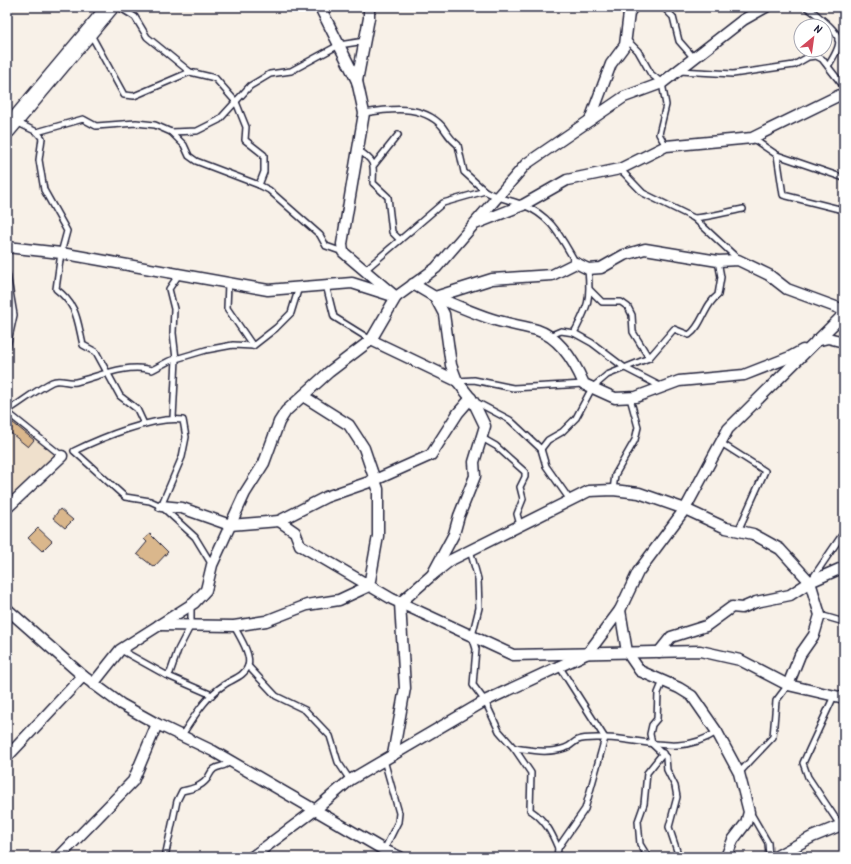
<svg xmlns="http://www.w3.org/2000/svg" width="851" height="864" viewBox="0 0 851 864" font-family="Kalam,sans-serif">
	<rect width="100%" height="100%" fill="#f8f1e8"/>
	<filter id="ink" filterUnits="userSpaceOnUse"><feTurbulence type="fractalNoise" baseFrequency=".025" numOctaves="2"/><feDisplacementMap in="SourceGraphic" scale="8" xChannelSelector="R" yChannelSelector="G"/><feConvolveMatrix kernelMatrix="1 2 1 2 8 2 1 2 1" color-interpolation-filters="sRGB"/></filter>
	<g filter="url(#ink)">
		<!-- built -->
		<path fill="#efe0cc" d="M7 415 60 451 7 501Z"/>
		<!-- building -->
		<g fill="#dab78c" stroke="#22223b">
			<path d="M7 418 34 440 28 447 7 430Z"/>
			<path d="M60 509 73 520 65 528 53 518Z"/>
			<path d="M38 528 52 541 42 551 28 538Z"/>
			<path d="M150 534 168 552 154 567 137 554 147 542 144 539Z"/>
		</g>
		<g fill="none" stroke-linecap="round" stroke-linejoin="round">
			<!-- service casing -->
			<g stroke="#22223b" stroke-width="8">
				<g id="service">
					<path d="M119 7 135 17 147 37 190 72 215 78 236 102 246 127 245 140 264 155V172L259 185"/>
					<path d="M663 7 673 17 679 41 694 58"/>
					<path d="M806 7C813 11 818 16 824 21 844 38 842 44 828 66"/>
					<path d="M90 33 124 95 134 96 190 72"/>
					<path d="M626 39 638 51 651 74 662 83 666 105 659 134 666 146"/>
					<path d="M838 40 844 38"/>
					<path d="M680 71 733 74 794 65 808 57 816 56 822 59 844 87"/>
					<path d="M364 113C389 109 422 104 442 126 448 134 449 138 458 145L464 172 485 191"/>
					<path d="M16 122 37 132 42 138 39 160 44 190 67 231 61 253 56 289C78 306 77 320 83 345L96 352 120 396 137 409 144 424"/>
					<path d="M37 132 83 119 96 126 136 123 155 125 171 132 197 131 219 120 250 86 270 74 291 71 339 45 365 41"/>
					<path d="M171 132 184 145 189 156 196 161 259 185 269 190 320 235 326 246 343 252"/>
					<path d="M752 138 777 155 844 178"/>
					<path d="M358 150C375 161 374 163 373 183L388 197 392 232 400 240"/>
					<path d="M777 155 783 195 843 210 844 212"/>
					<path d="M374 165 398 135"/>
					<path d="M620 169 643 193 694 218 738 259"/>
					<path d="M694 218C711 217 726 212 743 209"/>
					<path d="M365 270 443 203 485 191C497 198 510 200 523 205 552 216 561 238 576 263"/>
					<path d="M7 274 14 315 7 347"/>
					<path d="M228 283 227 308 253 346"/>
					<path d="M326 285 334 317 371 340"/>
					<path d="M590 290 602 302H621L628 307 632 315 633 332 649 358"/>
					<path d="M574 333C588 306 591 301 588 269"/>
					<path d="M549 336 561 331 574 333 592 343 625 368 662 387"/>
					<path d="M457 381 474 380 513 388 584 384"/>
					<path d="M474 401 510 420 541 449 546 466 570 500"/>
					<path d="M7 411C22 402 36 390 52 382 60 378 68 384 76 382 100 376 127 363 152 370L169 361 206 350 233 345 253 346 276 328 291 313 299 287"/>
					<path d="M7 412 62 456"/>
					<path d="M173 418 176 359 173 333 174 309 169 289 180 273"/>
					<path d="M482 438 496 446 525 472V477L520 487 523 499 517 514 520 525"/>
					<path d="M721 443 765 471 738 531"/>
					<path d="M541 449 548 440 562 432 576 418 592 388 607 375 649 358 674 329 689 335C703 325 704 305 718 295L721 277 718 261"/>
					<path d="M613 490 615 475 635 440 638 427 630 398"/>
					<path d="M161 506 182 457 186 437 183 420C153 416 101 438 74 451L125 497 150 501 161 506 195 537 212 565"/>
					<path d="M470 550 478 579 479 608 472 636 476 649 473 685 485 701 499 731 514 748 531 773 530 810C545 820 551 831 558 848"/>
					<path d="M812 579 844 532"/>
					<path d="M820 615 844 622"/>
					<path d="M121 650 166 675 170 673 178 650 191 625V606"/>
					<path d="M248 666 276 696 305 710 330 736 338 762 350 780"/>
					<path d="M166 675 212 695"/>
					<path d="M663 681 658 693 657 719 652 725 650 734 652 744 666 757 667 770 675 786 677 797 669 827 679 857"/>
					<path d="M834 696 803 763 808 777 840 825"/>
					<path d="M182 735C194 717 205 697 224 685 232 679 244 677 248 666 252 655 239 636 234 626"/>
					<path d="M514 748C531 750 548 754 565 748 570 747 573 742 578 740 585 737 598 738 605 738 647 739 678 757 717 732"/>
					<path d="M739 773 773 737 776 701 788 685"/>
					<path d="M750 812 768 843 769 857"/>
					<path d="M384 850 398 822 399 813 384 760"/>
					<path d="M165 857 177 801 182 791C191 789 201 787 207 779 210 775 210 772 214 769 220 765 224 768 231 761"/>
					<path d="M557 857 558 848 585 809 605 738 559 666"/>
					<path d="M648 857 640 844 638 821 644 804 647 773 663 753"/>
				</g>
			</g>
			<!-- minor casing -->
			<g stroke="#22223b" stroke-width="13">
				<g id="minor">
					<path d="M357 81 369 18V7"/>
					<path d="M590 120 611 64 625 45 629 13 633 7"/>
					<path d="M475 224 523 205 567 180 620 169 666 146 752 138 844 93"/>
					<path d="M7 247 61 253 268 290 352 283 396 297 436 268 526 164 624 97 662 83 743 20 766 7"/>
					<path d="M413 284 435 297 492 279 552 275 576 263 588 269 601 268 624 255 645 249 718 261 738 260 769 275 787 289 844 310"/>
					<path d="M435 297C454 304 473 313 492 319 507 324 523 326 537 330 561 338 575 363 584 384L615 398 636 397 679 381 744 375 790 357 803 350"/>
					<path d="M371 340 457 381"/>
					<path d="M816 341 828 338 844 342"/>
					<path d="M161 506 182 508 230 525 279 521 295 532 300 545 392 599 513 655 700 651 740 660 788 685 844 698"/>
					<path d="M7 508 62 456"/>
					<path d="M279 521 326 497 375 480 431 455 458 413 471 398"/>
					<path d="M432 575 451 560 589 491 613 490 639 493 685 509 726 528 753 534 780 549 810 582 820 615 814 635 800 655 788 685"/>
					<path d="M7 609 83 676 121 704 157 724 213 751 384 850 400 857"/>
					<path d="M620 610 627 652 640 671 679 688 692 696 717 732 739 773 749 812 746 823 733 840 726 857"/>
					<path d="M159 625 234 626 266 621 307 605 339 600 369 586 378 536V489L364 448 349 425 303 396"/>
					<path d="M659 652 671 637 706 626 732 607 742 608 756 602 790 595 810 582 844 567"/>
					<path d="M93 684 120 650 194 603 206 590 212 565 245 493 264 463 279 422 286 411 329 372 371 340 396 297 343 252 342 244 364 113 357 81 320 7"/>
					<path d="M393 755 405 688 400 603 432 575 454 534 459 516 475 476 474 462 485 426 473 401 457 381 451 365 444 314 435 297"/>
					<path d="M7 757 83 676"/>
					<path d="M59 857 133 781 157 724"/>
					<path d="M252 857 315 810 350 780 485 701 588 653 620 610 638 572 685 509 728 429 844 314"/>
					<path d="M775 857 812 837 844 824"/>
				</g>
			</g>
			<!-- trunk casing -->
			<g stroke="#22223b" stroke-width="19">
				<path id="trunk" d="M7 130 110 7"/>
			</g>
			<!-- service -->
			<use href="#service" stroke="#fff" stroke-width="5"/>
			<!-- minor -->
			<use href="#minor" stroke="#fff" stroke-width="10"/>
			<!-- trunk -->
			<use href="#trunk" stroke="#fff" stroke-width="16"/>
		</g>
	</g>
	<!-- margin -->
	<rect width="851" height="864" fill="none" stroke="#fff" stroke-width="24"/>
	<rect x="12" y="12" width="827" height="840" fill="none" stroke="#22223b" stroke-width="1.5" filter="url(#ink)"/>
	<!-- north arrow -->
	<g transform="translate(813 38) rotate(29)"><circle r="19" fill="#ffffff" stroke="#a7a7b1"/>
	<path d="M0-3L7 15L0 10L-7 15Z" fill="#d1495b"/>
	<text y="-6" font-size="11" font-weight="bold" text-anchor="middle" fill="#22223b">N</text>
	</g>
</svg>
